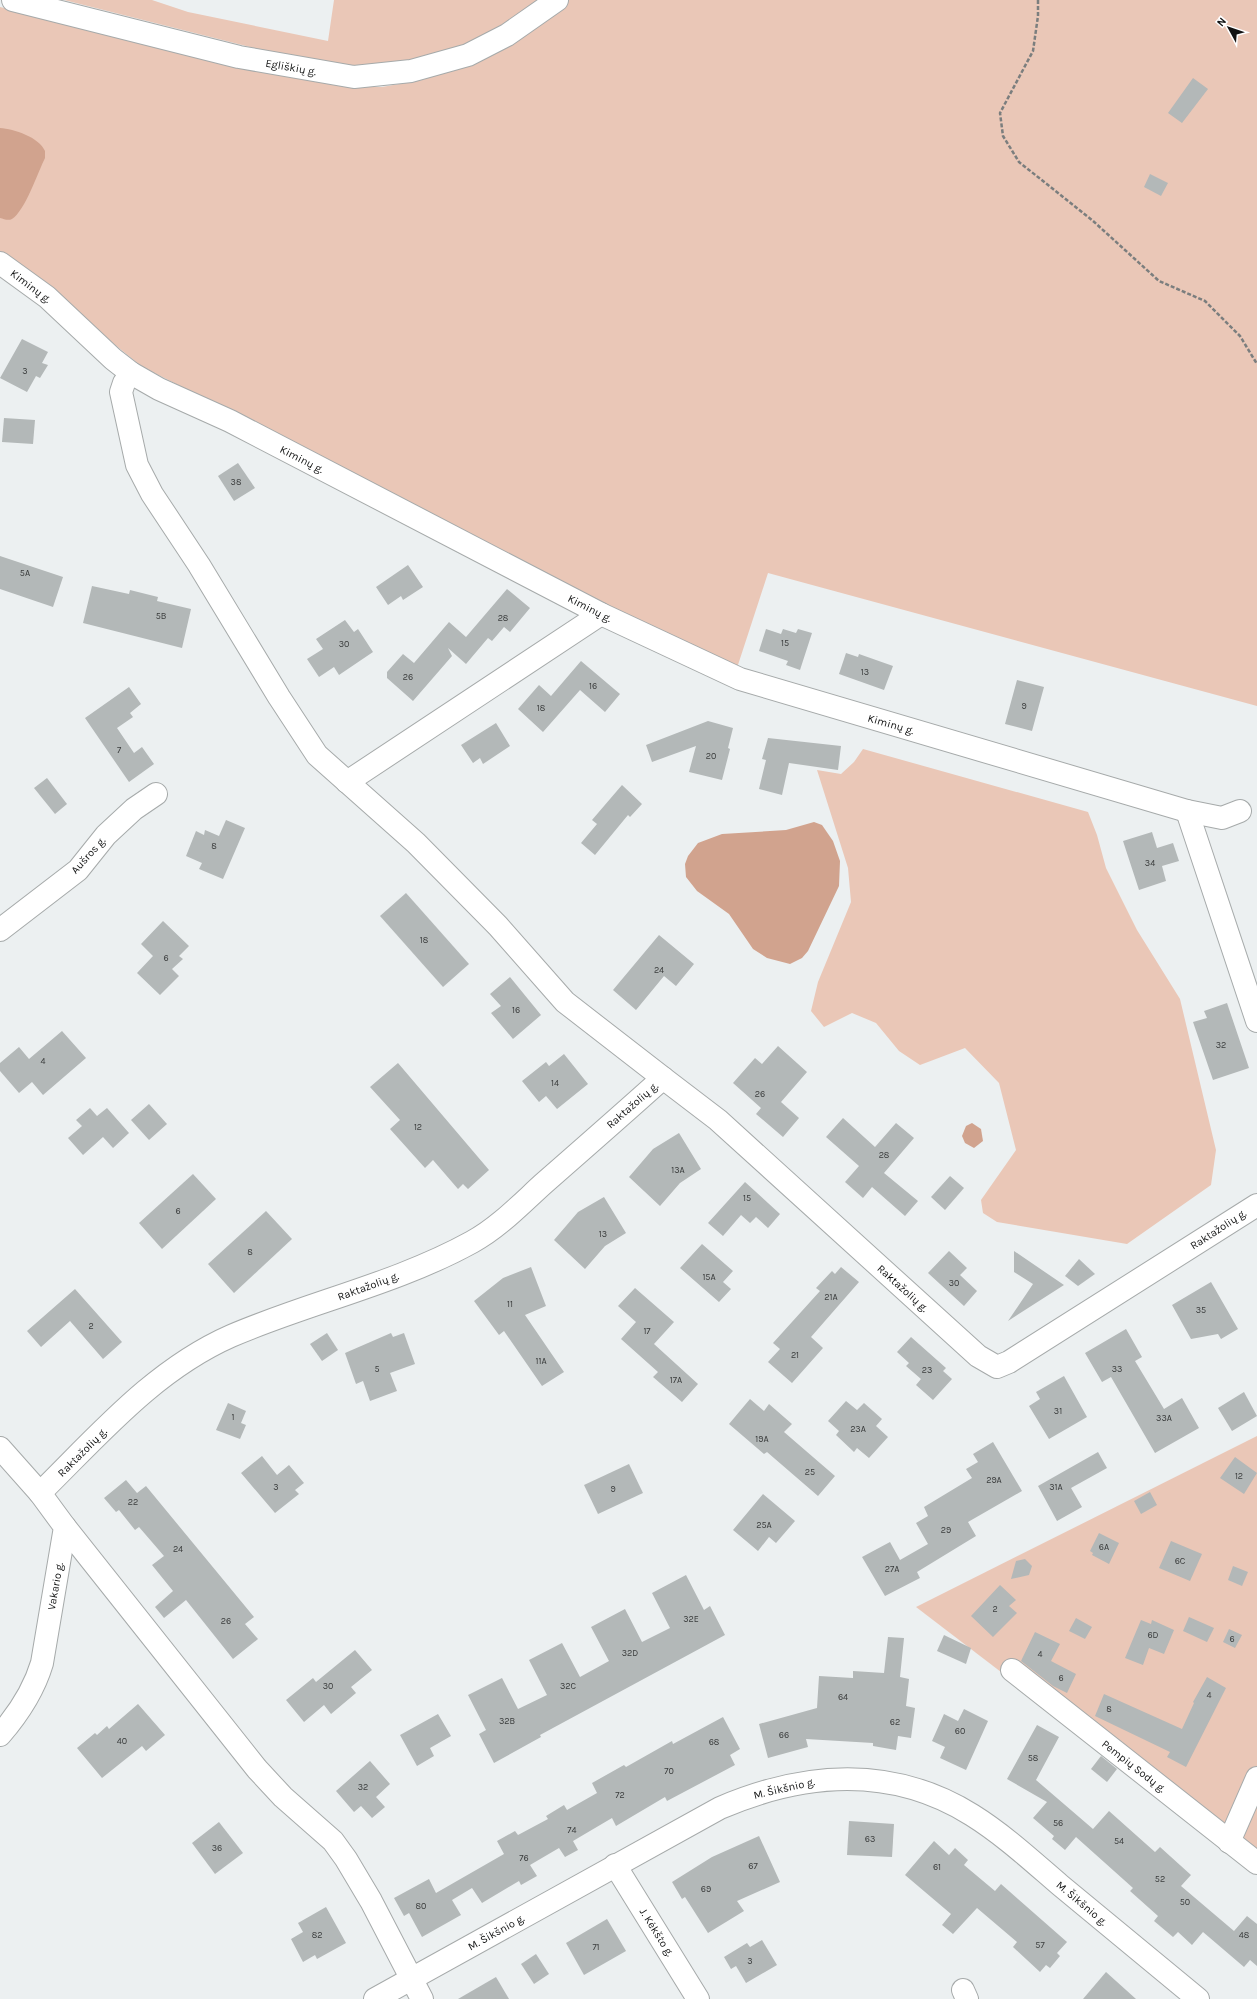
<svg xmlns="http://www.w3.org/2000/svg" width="1257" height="1999" viewBox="0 0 1257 1999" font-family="Karla,sans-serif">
	<rect width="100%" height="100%" fill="#ecf0f1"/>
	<!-- green -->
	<g fill="#eac7b7">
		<path d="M64 0H152L188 12 328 41 334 0H542L521 15 470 42 433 57 374 70 297 59Z"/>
		<path d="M568 0H1257V706L768 573 736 671 141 366 0 251V7L223 61 347 86 382 87 422 80 460 67 555 12Z"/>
		<path d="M863 749 1088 812 1097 835 1106 868 1137 930 1180 999 1216 1150 1211 1185 1127 1244 997 1222 983 1213 981 1200 1016 1150 999 1083 965 1048 920 1065 899 1051 876 1023 852 1013 824 1027 811 1011 818 982 851 902 848 868 817 770 841 774 854 762Z"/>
		<path d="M1257 1436V1868L916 1607Z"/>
	</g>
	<!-- water -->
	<g fill="#d1a38e">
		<path d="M0 128C14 129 39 137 45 151V158C38 172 25 211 12 219 8 221 4 219 0 218Z"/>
		<path d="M814 822 822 825 833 841 840 861 839 886 808 951 802 958 790 964 767 958 753 949 729 914 697 891 686 877 685 864 688 856 698 843 722 834 786 830Z"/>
		<path d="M972 1123 981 1129 983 1141 974 1148 965 1143 962 1136 966 1126Z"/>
	</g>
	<!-- building -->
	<g fill="#b3b8b8">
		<path d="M1193 78 1208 89 1182 123 1168 113Z"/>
		<path d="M1150 174 1168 183 1161 196 1144 187Z"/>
		<path d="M22 339 48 352 42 363 48 365 40 378 36 376 27 392 0 378Z"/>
		<path d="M4 418 35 420 33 444 2 442Z"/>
		<path d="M238 463 255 488 234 501 218 476Z"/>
		<path d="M0 556 63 577 53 607 0 589Z"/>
		<path d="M408 565 423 587 403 600 401 596 388 605 376 587Z"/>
		<path d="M92 586 129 594 130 590 158 597 157 601 191 609 182 648 83 623Z"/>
		<path d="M507 589 530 608 510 632 504 627 492 641 488 638 466 664 448 648 452 656 413 701 387 678V672L403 654 414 663 449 622 466 637Z"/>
		<path d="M345 620 354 632 358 629 373 652 339 675 334 667 319 677 307 659 323 649 316 639Z"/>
		<path d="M766 629 781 634 783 629 796 633 798 629 812 633 800 670 786 665 788 661 759 651Z"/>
		<path d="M846 653 858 657 859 654 893 666 884 690 839 674Z"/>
		<path d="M581 661 620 694 605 712 580 690 543 732 518 709 539 685 551 696Z"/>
		<path d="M1017 680 1044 687 1032 731 1005 724Z"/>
		<path d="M129 687 141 704 130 713 133 717 117 728 134 753 142 747 154 764 129 782 85 718Z"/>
		<path d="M708 721 733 728 728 748 730 749 722 780 689 772 696 746 652 762 646 745Z"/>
		<path d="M496 723 510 746 483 764 480 758 473 763 461 745Z"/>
		<path d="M768 738 841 746 838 770 789 763 782 795 759 789 766 760 762 759Z"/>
		<path d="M47 778 67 804 55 814 34 788Z"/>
		<path d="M622 785 642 804 630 817 628 815 595 855 581 843 597 824 592 820Z"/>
		<path d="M226 820 245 828 223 879 199 869 202 863 186 856 196 831 204 835 205 830 219 836Z"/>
		<path d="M1152 832 1157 848 1173 843 1179 861 1162 866 1166 881 1139 890 1123 841Z"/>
		<path d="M406 893 469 964 443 987 380 916Z"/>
		<path d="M163 921 189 946 179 956 183 959 172 969 179 976 160 995 137 973 153 956 141 944Z"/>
		<path d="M659 935 694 964 676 986 664 976 636 1010 613 990Z"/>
		<path d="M510 977 541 1015 513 1039 491 1013 501 1006 490 994Z"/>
		<path d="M1227 1003 1249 1068 1213 1080 1193 1022 1207 1018 1204 1011Z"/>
		<path d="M62 1031 86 1058 43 1095 32 1082 19 1093 0 1071V1063L19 1047 29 1059Z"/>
		<path d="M778 1046 807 1072 781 1102 799 1118 783 1137 756 1114 761 1108 733 1083 755 1058 762 1064Z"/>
		<path d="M564 1054 588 1084 557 1109 546 1096 539 1102 522 1081 546 1062 549 1066Z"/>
		<path d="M398 1063 489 1170 468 1189 463 1184 458 1189 433 1160 425 1168 390 1129 400 1120 370 1087Z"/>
		<path d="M149 1104 167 1124 149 1140 131 1120Z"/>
		<path d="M90 1108 97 1116 107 1108 129 1133 113 1148 103 1137 83 1155 68 1138 82 1126 76 1120Z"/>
		<path d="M843 1118 875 1147 896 1123 914 1138 884 1173 918 1201 905 1216 872 1187 863 1198 845 1182 859 1166 826 1137Z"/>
		<path d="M679 1133 701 1169 680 1183 660 1206 629 1177 653 1149Z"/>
		<path d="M193 1174 216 1199 162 1249 139 1223Z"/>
		<path d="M950 1176 964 1188 945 1210 931 1197Z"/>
		<path d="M745 1182 780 1214 768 1228 756 1217 750 1223 741 1215 723 1236 708 1223Z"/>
		<path d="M604 1197 626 1233 605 1246 585 1269 554 1240 578 1212Z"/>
		<path d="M266 1211 292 1239 234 1293 208 1264Z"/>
		<path d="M702 1244 733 1271 723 1282 731 1289 719 1302 680 1268Z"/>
		<path d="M949 1251 967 1268 960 1275 977 1291 964 1306 928 1273Z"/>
		<path d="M1014 1251 1064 1285 1008 1321 1033 1284 1014 1272Z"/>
		<path d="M1079 1259 1095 1274 1078 1286 1065 1276Z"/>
		<path d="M531 1267 546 1306 525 1315 564 1372 542 1386 504 1331 499 1335 474 1301 503 1278Z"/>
		<path d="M841 1267 859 1282 811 1337 823 1348 792 1383 768 1362 780 1349 773 1343 820 1291 816 1288 832 1271 835 1274Z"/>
		<path d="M1211 1282 1238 1329 1221 1339 1218 1334 1191 1339 1172 1305Z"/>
		<path d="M635 1288 674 1322 654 1344 698 1384 682 1402 653 1377 658 1372 621 1339 636 1322 618 1306Z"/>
		<path d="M75 1289 122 1342 103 1359 70 1321 41 1347 27 1331Z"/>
		<path d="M1126 1329 1142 1357 1135 1361 1164 1409 1182 1398 1199 1428 1155 1453 1111 1377 1102 1382 1085 1353Z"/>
		<path d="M327 1333 338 1350 322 1361 310 1344Z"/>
		<path d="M391 1333 393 1337 404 1333 415 1364 390 1373 397 1391 370 1401 363 1381 356 1384 345 1353Z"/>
		<path d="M911 1337 946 1368 943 1371 952 1379 933 1400 916 1385 921 1379 906 1366 909 1363 897 1352Z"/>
		<path d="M1064 1376 1087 1417 1049 1439 1029 1406 1040 1399 1036 1392Z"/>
		<path d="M1244 1392 1257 1416 1232 1431 1218 1408Z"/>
		<path d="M750 1399 764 1411 769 1404 792 1424 784 1432 835 1476 818 1496 767 1452 764 1454 729 1424Z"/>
		<path d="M846 1401 857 1410 864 1403 882 1419 876 1426 888 1437 869 1458 857 1448 854 1452 836 1435 839 1431 828 1421Z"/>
		<path d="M228 1403 246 1411 241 1423 246 1425 240 1439 216 1430Z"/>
		<path d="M993 1442 1022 1491 968 1522 976 1536 917 1572 920 1578 885 1596 862 1557 890 1542 900 1560 928 1544 916 1523 928 1516 924 1507 972 1478 966 1469 978 1462 973 1454Z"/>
		<path d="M1098 1452 1107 1468 1071 1488 1082 1507 1057 1521 1038 1486Z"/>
		<path d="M262 1456 277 1475 289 1465 304 1483 295 1490 299 1494 275 1513 241 1473Z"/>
		<path d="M1235 1457 1257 1473 1244 1494 1220 1478Z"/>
		<path d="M629 1464 643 1493 598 1514 584 1485Z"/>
		<path d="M126 1480 137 1493 146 1486 254 1617 245 1624 258 1639 233 1659 186 1600 164 1618 155 1607 173 1591 152 1565 164 1556 139 1527 135 1530 119 1510 116 1512 104 1498Z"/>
		<path d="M1150 1492 1157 1505 1141 1514 1134 1501Z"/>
		<path d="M763 1494 795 1521 776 1543 769 1537 758 1551 733 1530Z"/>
		<path d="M1099 1533 1119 1543 1109 1564 1092 1555 1093 1553 1090 1551Z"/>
		<path d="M1171 1541 1202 1554 1190 1581 1159 1568Z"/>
		<path d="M1025 1559 1032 1566 1029 1575 1011 1579 1016 1561Z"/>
		<path d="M1233 1566 1248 1572 1242 1586 1228 1580Z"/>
		<path d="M686 1575 704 1610 710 1606 725 1635 540 1735 541 1737 494 1763 479 1734 486 1730 468 1695 502 1678 518 1709 547 1695 529 1660 562 1643 580 1677 609 1661 591 1627 625 1609 642 1642 670 1628 652 1593Z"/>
		<path d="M1000 1585 1016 1600 1009 1606 1017 1613 993 1637 971 1616Z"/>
		<path d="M1189 1617 1214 1628 1207 1642 1183 1631Z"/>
		<path d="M1076 1618 1092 1627 1085 1639 1069 1631Z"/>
		<path d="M1141 1620 1151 1624 1152 1620 1174 1630 1164 1654 1149 1648 1143 1665 1125 1658Z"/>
		<path d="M1229 1629 1242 1635 1235 1648 1223 1642Z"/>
		<path d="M1035 1632 1060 1644 1051 1661 1076 1674 1067 1693 1053 1686 1021 1661Z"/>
		<path d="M944 1635 971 1648 966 1664 937 1651Z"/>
		<path d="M888 1637 904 1638 900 1677 909 1679 906 1706 915 1708 911 1738 898 1736 896 1750 873 1746V1743L806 1739 808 1747 768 1758 759 1724 817 1708 819 1676 853 1678V1671L884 1673Z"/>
		<path d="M355 1650 372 1670 351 1687 356 1693 331 1714 324 1705 304 1722 286 1700 313 1678 316 1682Z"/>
		<path d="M1207 1677 1226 1688 1186 1767 1167 1757 1170 1752 1095 1716 1104 1694 1182 1729 1194 1703 1193 1702Z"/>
		<path d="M138 1704 165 1735 146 1751 142 1746 102 1778 77 1748 95 1733 97 1735 107 1726 109 1729Z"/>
		<path d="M964 1709 988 1721 966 1770 940 1758 945 1747 932 1741 944 1714 958 1721Z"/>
		<path d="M438 1714 451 1736 430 1748 434 1756 417 1766 400 1735Z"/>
		<path d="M723 1717 740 1749 730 1755 735 1765 667 1801 665 1797 616 1826 612 1818 573 1841 578 1850 565 1857 559 1848 530 1865 537 1876 521 1885 519 1881 482 1903 472 1888 452 1900 461 1915 422 1937 409 1913 404 1916 394 1898 429 1879 436 1893 504 1854 497 1841 515 1831 518 1835 548 1819 546 1816 564 1805 567 1810 597 1793 592 1783 624 1765 626 1767 672 1741 673 1744Z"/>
		<path d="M1037 1725 1059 1737 1036 1780 1093 1829 1109 1811 1155 1852 1160 1847 1191 1875 1181 1886 1234 1931 1247 1916 1257 1924V1966L1250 1960 1244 1967 1203 1932 1192 1945 1178 1932 1173 1937 1154 1921 1158 1916 1130 1891 1133 1888 1076 1837 1065 1850 1052 1839 1054 1836 1033 1818 1047 1802 1007 1779Z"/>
		<path d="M1101 1756 1117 1769 1107 1782 1091 1769Z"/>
		<path d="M370 1761 390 1784 376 1797 385 1807 372 1818 361 1806 354 1812 336 1791Z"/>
		<path d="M849 1821 894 1824 892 1857 847 1855Z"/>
		<path d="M219 1822 243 1853 215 1874 192 1843Z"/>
		<path d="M759 1836 780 1882 737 1901 744 1911 708 1933 685 1897 682 1899 672 1882 712 1857Z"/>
		<path d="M934 1841 949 1855 955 1848 968 1860 964 1865 995 1891 1001 1884 1067 1942 1057 1953 1060 1956 1050 1968 1046 1965 1040 1972 1013 1947 1017 1942 977 1908 953 1934 942 1925 951 1914 905 1875Z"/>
		<path d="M326 1907 346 1943 317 1959 315 1955 303 1962 291 1939 303 1932 298 1923Z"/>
		<path d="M607 1919 626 1951 584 1975 566 1943Z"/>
		<path d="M762 1940 777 1965 746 1983 736 1966 731 1969 724 1957 747 1943 750 1947Z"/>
		<path d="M536 1954 549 1974 534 1984 521 1964Z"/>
		<path d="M1106 1972 1136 1999H1083Z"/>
		<path d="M496 1977 509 1999H458Z"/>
	</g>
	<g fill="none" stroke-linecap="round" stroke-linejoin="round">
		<!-- minor casing -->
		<g stroke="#a6aaaa" stroke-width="24">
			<g id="minor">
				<path d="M13 0 239 57 354 77 411 71 468 55 507 35 557 0"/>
				<path d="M0 263 47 297 113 359 131 373 159 389 230 421 601 614 740 679 1187 811 1222 818 1240 811"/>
				<path d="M131 373 124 383 121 392 137 465 152 494 199 565 279 697 317 755 416 843 498 926 565 1002 663 1078"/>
				<path d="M347 782 601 614"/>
				<path d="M1187 811 1257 1021"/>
				<path d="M0 930 78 870 106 835 134 809 156 794"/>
				<path d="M0 1448 40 1493 65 1527 42 1663C34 1690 19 1713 0 1735"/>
				<path d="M40 1493C99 1435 154 1370 231 1336 310 1302 396 1284 472 1242 498 1228 521 1204 543 1184 583 1149 623 1114 663 1078L718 1120 978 1356 997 1367 1009 1362 1257 1205"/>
				<path d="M65 1527 257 1769 283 1797 333 1841 346 1859 371 1901 422 1999"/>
				<path d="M1012 1670 1257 1863"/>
				<path d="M1229 1842 1257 1778"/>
				<path d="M615 1865 698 1999"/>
				<path d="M963 1990 967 1999"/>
				<path d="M375 1999 720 1808C804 1772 892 1765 972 1815 1004 1835 1032 1861 1060 1885 1106 1923 1152 1961 1198 1999"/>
			</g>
		</g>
		<!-- path -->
		<path stroke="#7b7e7e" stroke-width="2.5" stroke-dasharray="4 2" stroke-linecap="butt" d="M1038 0V16L1033 51 1000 113 1003 136 1019 162 1092 220 1159 281 1205 301 1240 336 1257 364"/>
		<!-- minor -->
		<use href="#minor" stroke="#fff" stroke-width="22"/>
	</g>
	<g text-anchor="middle" stroke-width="3" stroke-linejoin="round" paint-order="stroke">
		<!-- number labels -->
		<g font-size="9" fill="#3a3c3c">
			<text x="25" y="374">3</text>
			<text x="236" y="485">38</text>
			<text x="25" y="576">5A</text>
			<text x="161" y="619">5B</text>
			<text x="503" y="621">28</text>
			<text x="785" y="646">15</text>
			<text x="344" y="647">30</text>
			<text x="865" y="675">13</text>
			<text x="408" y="680">26</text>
			<text x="593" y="689">16</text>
			<text x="1024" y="709">9</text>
			<text x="541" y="711">18</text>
			<text x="119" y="753">7</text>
			<text x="711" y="759">20</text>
			<text x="214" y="849">8</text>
			<text x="1150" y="866">34</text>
			<text x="424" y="943">18</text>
			<text x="166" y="961">6</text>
			<text x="659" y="973">24</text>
			<text x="516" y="1013">16</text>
			<text x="1221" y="1048">32</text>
			<text x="43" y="1064">4</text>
			<text x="555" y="1086">14</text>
			<text x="760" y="1097">26</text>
			<text x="418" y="1130">12</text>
			<text x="884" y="1158">28</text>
			<text x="678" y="1173">13A</text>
			<text x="747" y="1201">15</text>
			<text x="178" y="1214">6</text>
			<text x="603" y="1237">13</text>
			<text x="250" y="1255">8</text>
			<text x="709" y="1280">15A</text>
			<text x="954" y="1286">30</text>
			<text x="831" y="1300">21A</text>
			<text x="510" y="1307">11</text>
			<text x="1201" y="1313">35</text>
			<text x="91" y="1329">2</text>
			<text x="647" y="1334">17</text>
			<text x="795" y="1358">21</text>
			<text x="541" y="1364">11A</text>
			<text x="377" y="1372">5</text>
			<text x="1117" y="1372">33</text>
			<text x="927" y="1373">23</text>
			<text x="676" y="1383">17A</text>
			<text x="1058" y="1414">31</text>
			<text x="233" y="1420">1</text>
			<text x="1164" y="1421">33A</text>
			<text x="858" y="1432">23A</text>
			<text x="762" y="1442">19A</text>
			<text x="810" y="1475">25</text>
			<text x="1239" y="1479">12</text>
			<text x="994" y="1483">29A</text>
			<text x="276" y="1490">3</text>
			<text x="1056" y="1490">31A</text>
			<text x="613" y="1492">9</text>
			<text x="133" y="1505">22</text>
			<text x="764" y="1528">25A</text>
			<text x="946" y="1533">29</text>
			<text x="1104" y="1550">6A</text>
			<text x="178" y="1552">24</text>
			<text x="1180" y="1564">6C</text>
			<text x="892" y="1572">27A</text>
			<text x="995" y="1612">2</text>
			<text x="691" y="1622">32E</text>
			<text x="226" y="1624">26</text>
			<text x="1153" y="1638">6D</text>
			<text x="1232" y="1642">6</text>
			<text x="630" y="1656">32D</text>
			<text x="1040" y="1657">4</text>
			<text x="1061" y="1681">6</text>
			<text x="328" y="1689">30</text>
			<text x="568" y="1689">32C</text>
			<text x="1209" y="1698">4</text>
			<text x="843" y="1700">64</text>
			<text x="1109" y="1712">8</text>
			<text x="507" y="1724">32B</text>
			<text x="895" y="1725">62</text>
			<text x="960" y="1734">60</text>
			<text x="784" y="1738">66</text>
			<text x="122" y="1744">40</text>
			<text x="714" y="1745">68</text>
			<text x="1033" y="1761">58</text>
			<text x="669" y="1774">70</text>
			<text x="363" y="1790">32</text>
			<text x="620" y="1798">72</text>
			<text x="1058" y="1826">56</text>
			<text x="572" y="1833">74</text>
			<text x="870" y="1842">63</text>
			<text x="1119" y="1844">54</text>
			<text x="217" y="1851">36</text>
			<text x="524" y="1861">76</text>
			<text x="753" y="1869">67</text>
			<text x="937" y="1870">61</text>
			<text x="1160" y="1882">52</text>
			<text x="706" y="1892">69</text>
			<text x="1185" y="1905">50</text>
			<text x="421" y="1909">80</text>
			<text x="317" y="1938">82</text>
			<text x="1244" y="1938">48</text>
			<text x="1040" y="1948">57</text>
			<text x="596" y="1950">71</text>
			<text x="750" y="1964">3</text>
		</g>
		<!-- street labels -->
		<g font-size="11" fill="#121313" stroke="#fff">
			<text transform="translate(291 67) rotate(10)" y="4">Egliškių g.</text>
			<text transform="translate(31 286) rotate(37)" y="4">Kiminų g.</text>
			<text transform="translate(302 459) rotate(27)" y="4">Kiminų g.</text>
			<text transform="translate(590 608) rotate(27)" y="4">Kiminų g.</text>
			<text transform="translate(891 724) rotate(16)" y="4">Kiminų g.</text>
			<text transform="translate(88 855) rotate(-48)" y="4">Aušros g.</text>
			<text transform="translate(632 1105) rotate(-41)" y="4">Raktažolių g.</text>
			<text transform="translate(1218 1229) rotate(-33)" y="4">Raktažolių g.</text>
			<text transform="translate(368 1286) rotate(-20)" y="4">Raktažolių g.</text>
			<text transform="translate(903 1288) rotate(42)" y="4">Raktažolių g.</text>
			<text transform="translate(82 1452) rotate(-45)" y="4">Raktažolių g.</text>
			<text transform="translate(55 1586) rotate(-80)" y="4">Vakario g.</text>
			<text transform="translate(1134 1766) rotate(38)" y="4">Pempių Sodų g.</text>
			<text transform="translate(784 1788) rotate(-13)" y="4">M. Šikšnio g.</text>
			<text transform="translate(1082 1903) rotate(40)" y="4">M. Šikšnio g.</text>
			<text transform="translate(496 1932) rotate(-29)" y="4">M. Šikšnio g.</text>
			<text transform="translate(657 1932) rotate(58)" y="4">J. Kėkšto g.</text>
		</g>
	</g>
	<!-- north arrow -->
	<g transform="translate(1229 28) rotate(310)" stroke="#ffffff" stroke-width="3" paint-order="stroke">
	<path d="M0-3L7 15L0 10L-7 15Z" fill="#121313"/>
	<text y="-6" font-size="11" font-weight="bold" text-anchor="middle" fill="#121313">N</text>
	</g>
</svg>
